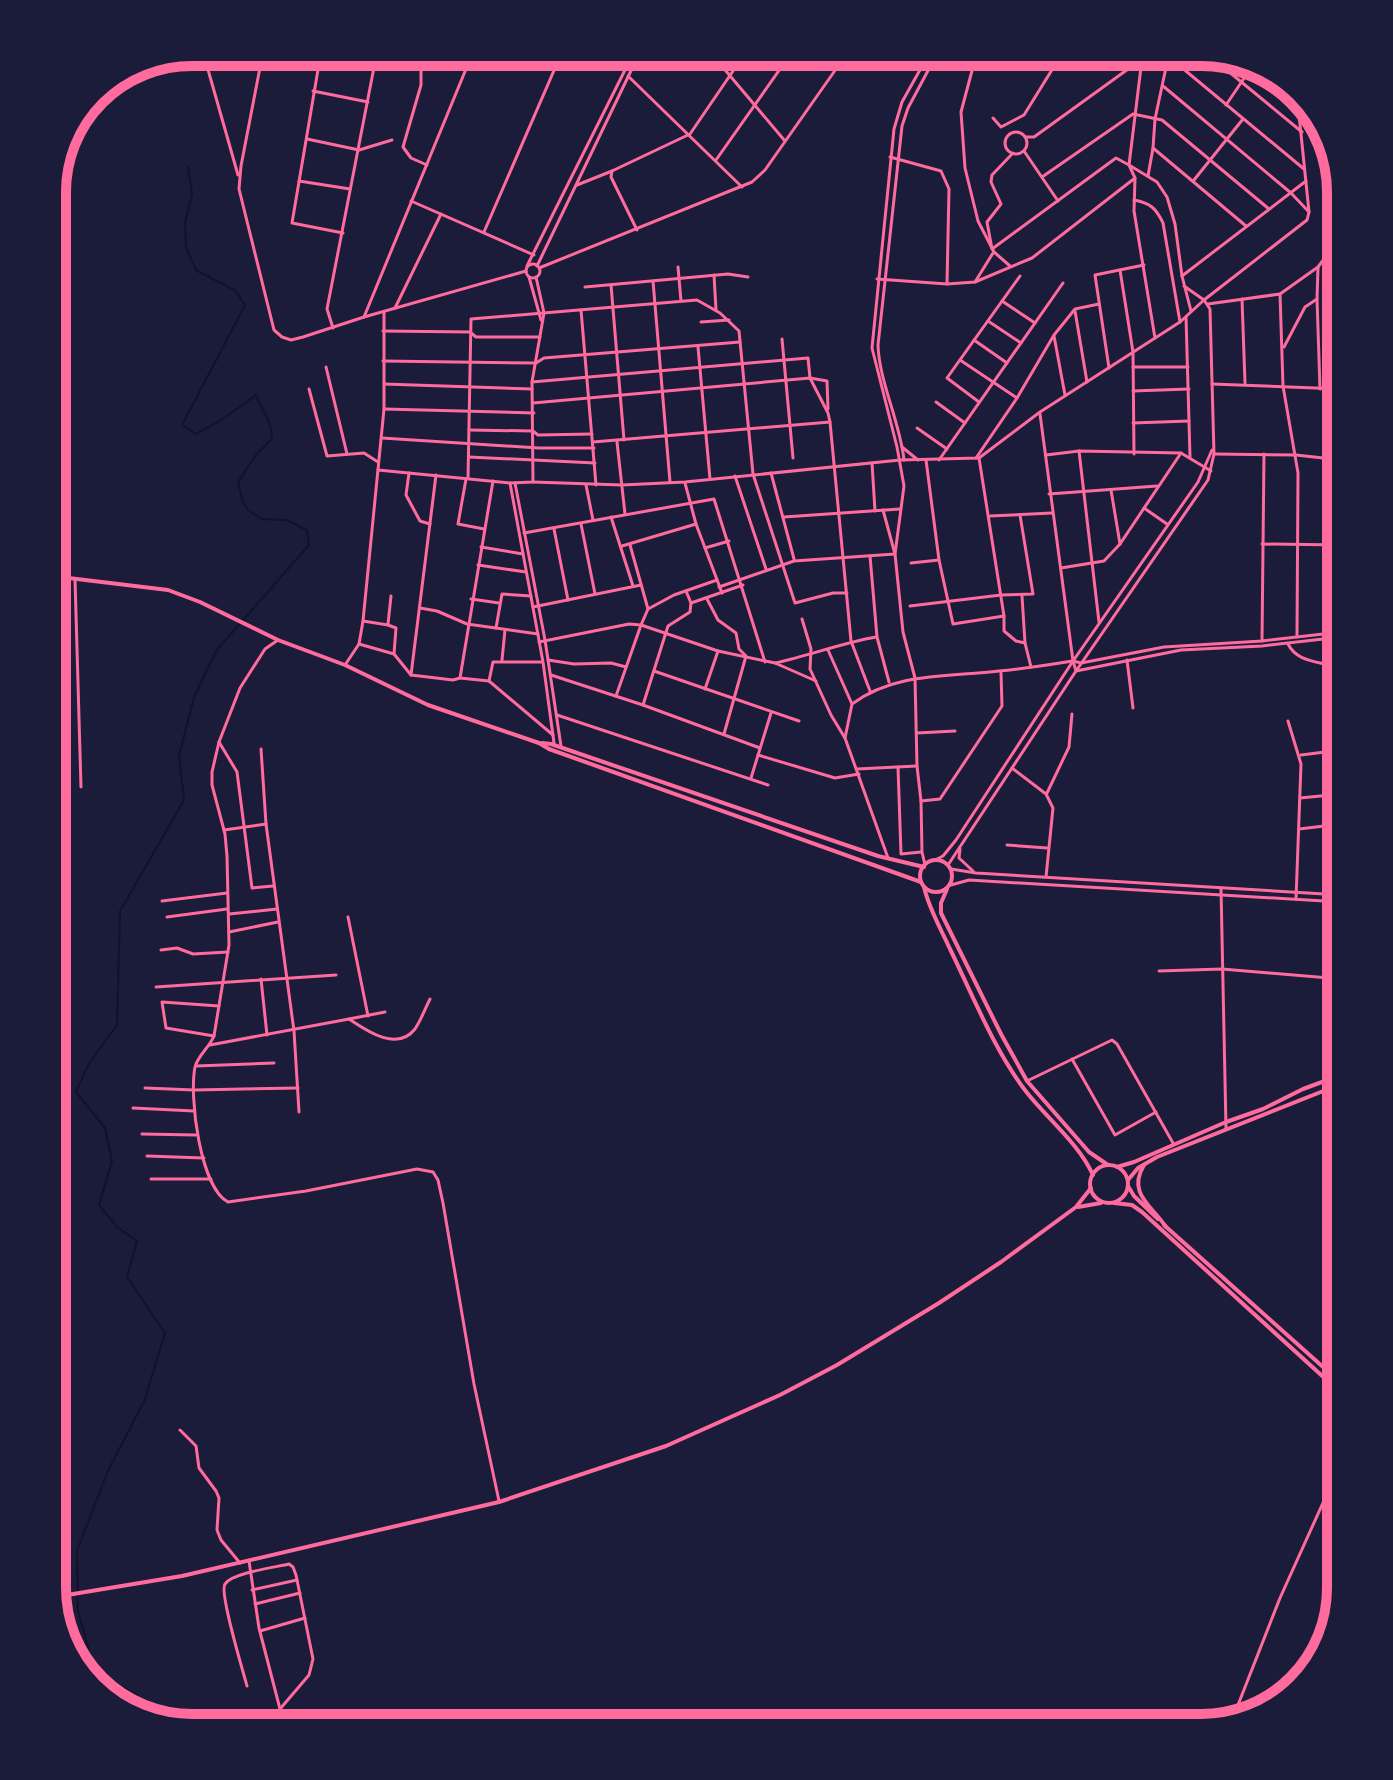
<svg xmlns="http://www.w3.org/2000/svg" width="1393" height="1780" viewBox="0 0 1393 1780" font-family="'Noto Sans',sans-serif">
	<rect width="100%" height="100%" fill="#1b1b3a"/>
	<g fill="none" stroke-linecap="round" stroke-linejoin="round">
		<!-- stream -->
		<path stroke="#12122b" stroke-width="2" d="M142 1715 137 1695 95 1673 78 1611 77 1551 107 1473 145 1399 165 1333 127 1277 137 1241 117 1227 99 1205 112 1161 105 1128 76 1092 88 1065 117 1025 120 911 184 800 179 756 194 697 216 651 309 545 307 530 286 520 262 519 248 510 242 500 238 482 256 455 272 439C272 419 262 413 256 395L226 417 196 434 182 425 245 305 236 291 196 270 186 247 185 223 192 194 188 167"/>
		<!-- minor -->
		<g stroke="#ff6b9d" stroke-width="3">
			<path d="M203 52 238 175"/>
			<path d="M263 52 241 166 239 189 274 330 282 337 291 340 303 337 364 317 526 271"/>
			<path d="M321 52 292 223 343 233"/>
			<path d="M421 52V85L403 147 411 158 427 165"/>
			<path d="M583 52 625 70"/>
			<path d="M710 52 785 141"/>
			<path d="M977 52 961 112 965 168 978 221 994 252 1010 266"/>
			<path d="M1136 52 1142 59 1129 165 1157 182 1167 197 1175 224 1182 276 1191 311"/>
			<path d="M1163 52 1304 169"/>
			<path d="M1205 52 1302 132"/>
			<path d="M1267 70 1281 80"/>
			<path d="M628 76 742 187"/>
			<path d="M1163 86 1291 193 1309 212"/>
			<path d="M313 91 368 102"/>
			<path d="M1226 105 1253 65"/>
			<path d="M993 118 1001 127 1024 115 1063 52"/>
			<circle cx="1016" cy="143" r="11"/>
			<path d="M1025 137H1034L1142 59 1160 52"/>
			<path d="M307 139 359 150 392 140"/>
			<path d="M1153 148 1246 226"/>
			<path d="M1024 151 1058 201"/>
			<path d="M1013 153 992 175 991 182 1001 204 987 222 992 249 1116 158 1129 165 1135 178 1134 211 1155 338"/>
			<path d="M890 157 941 171 949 189 947 284"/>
			<path d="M716 160 792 52"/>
			<path d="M1148 176 1153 148 1155 119 1168 58"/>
			<path d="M1042 177 1133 114 1162 120 1269 209"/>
			<path d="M1194 180 1243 119"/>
			<path d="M299 181 350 189"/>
			<path d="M577 185 612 171"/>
			<path d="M1134 200C1150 203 1156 208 1163 223L1180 322"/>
			<path d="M411 201 534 255"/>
			<path d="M637 230 611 177 612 171 690 134 746 52"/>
			<path d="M484 232 562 52"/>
			<path d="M678 267 681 301"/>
			<path d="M1318 267 1317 299 1320 389"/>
			<path d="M539 268 752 182 765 170 848 52"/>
			<path d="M1120 270 1133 352 1134 454"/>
			<path d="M714 275 716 310"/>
			<path d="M1182 276 1306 181"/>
			<path d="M877 279 947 284 975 282 993 253"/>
			<path d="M653 281 670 482"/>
			<path d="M975 282 1032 258 1135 178"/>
			<path d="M611 285 624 440"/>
			<path d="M1184 286 1204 300"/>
			<path d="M585 287 728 274 748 277"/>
			<path d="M1280 294 1283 386 1298 473 1297 637"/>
			<path d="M1242 299 1245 383"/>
			<path d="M1002 301 1035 323"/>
			<path d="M395 308 441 214"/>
			<path d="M581 310 596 485"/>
			<path d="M1075 311 1087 382"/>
			<path d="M364 317 473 52"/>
			<path d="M1186 317 1190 457"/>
			<path d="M988 321 1021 343"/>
			<path d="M701 322 729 320"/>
			<path d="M333 328 327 309 377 52"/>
			<path d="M383 331 470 332 476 337H540"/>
			<path d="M1054 336 1065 395"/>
			<path d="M782 339 793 458"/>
			<path d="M974 340 1007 363"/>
			<path d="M698 347 710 479"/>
			<path d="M1284 347 1305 307 1317 299"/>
			<path d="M960 360 1017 398"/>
			<path d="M383 361 536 363 544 358 740 342"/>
			<path d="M326 367 347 454"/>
			<path d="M1133 367H1188"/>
			<path d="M1109 368 1095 275 1144 265"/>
			<path d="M532 382 808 358 810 378 828 413 830 422 851 641 870 691"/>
			<path d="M384 384 532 389"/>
			<path d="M1212 384 1341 389"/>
			<path d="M309 389 327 456 364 453 378 462"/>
			<path d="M1133 391 1189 389"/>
			<path d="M936 402 965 423"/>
			<path d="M979 402 947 378 1020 276"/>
			<path d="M533 403 810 378 827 381 828 409"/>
			<path d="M384 409 534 413"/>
			<path d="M1133 423 1189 421"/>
			<path d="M917 428 947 449"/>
			<path d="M469 430 533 431 538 435 592 434"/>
			<path d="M382 438 539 448H594"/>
			<path d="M593 442 830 422"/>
			<path d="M617 442 625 514"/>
			<path d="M1079 451 1099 622"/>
			<path d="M1214 454 1296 455 1341 460"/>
			<path d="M1046 455 1079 451 1181 453 1211 471"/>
			<path d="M469 457 595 463"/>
			<path d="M976 458 1017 398 1054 335 1075 309 1099 304"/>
			<path d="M1331 458 1330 669 1341 678"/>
			<path d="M926 460 939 560 953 624 1004 616 979 458"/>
			<path d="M939 460 1063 283"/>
			<path d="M872 463 875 511"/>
			<path d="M378 470 510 483"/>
			<path d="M409 473 406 495 420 521 430 524"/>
			<path d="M771 473 794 559"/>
			<path d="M436 475 411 675 453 680 460 678"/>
			<path d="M735 476 766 569"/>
			<path d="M468 478 471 319 697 300 720 313 739 331 753 474 795 603 833 593H847"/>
			<path d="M466 479 458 524 484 529"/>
			<path d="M493 481 460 678 489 681 553 735"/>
			<path d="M533 482 622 485 685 482 900 460 979 458 1040 412 1180 322 1204 300 1307 220 1309 212 1297 95"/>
			<path d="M685 483 696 524 722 593"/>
			<path d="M586 485 593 520"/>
			<path d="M1111 490 1120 544"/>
			<path d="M1049 494 1157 486"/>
			<path d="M1144 508 1167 524"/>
			<path d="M990 516 1052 513"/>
			<path d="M611 517 633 586"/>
			<path d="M784 517 900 509"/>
			<path d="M581 524 595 594"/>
			<path d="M554 529 568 600"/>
			<path d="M524 533 714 499 765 662"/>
			<path d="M1262 544 1341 545"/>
			<path d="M630 545 648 609"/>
			<path d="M622 546 696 524"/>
			<path d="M481 547 523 554"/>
			<path d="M705 548 729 541"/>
			<path d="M870 556 877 637 889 682"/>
			<path d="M911 563 939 560"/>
			<path d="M478 565 526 572"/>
			<path d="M1061 568 1104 561 1120 544 1181 453"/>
			<path d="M75 579 81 787"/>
			<path d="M719 587 794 561 895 554 883 510"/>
			<path d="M686 591 691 603 743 585"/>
			<path d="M1022 596 1025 643 1031 667"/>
			<path d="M471 599 499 603"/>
			<path d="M707 599 718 620 736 633 739 649 746 656 724 734"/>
			<path d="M910 606 1001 595 1033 594 1020 515"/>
			<path d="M533 607 641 585"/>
			<path d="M420 608 437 611 467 624 538 634"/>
			<path d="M1004 616V631L1016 641 1025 643"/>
			<path d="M802 619 811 649 810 669 831 715 845 738"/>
			<path d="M363 621 388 625 396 628 394 654"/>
			<path d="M388 624 391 596"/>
			<path d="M496 628 502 594 531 596"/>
			<path d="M278 640 265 649 240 688 219 742 212 772V785L225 834 227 856 229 945 214 1036C209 1048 198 1055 195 1067 189 1097 200 1187 228 1202L306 1191 417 1169 433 1172 438 1180 443 1203 474 1384 499 1501"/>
			<path d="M1262 641 1264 454"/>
			<path d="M539 642 629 624 641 625 648 609 674 595 717 580"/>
			<path d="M359 644 394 654 411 675"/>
			<path d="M1288 644C1296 660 1313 661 1329 665"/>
			<path d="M828 650 852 704"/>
			<path d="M502 660 505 630"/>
			<path d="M548 660 574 664 611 663 626 667"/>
			<path d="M1127 660 1133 708"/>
			<path d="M775 663C809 656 841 643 876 637"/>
			<path d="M345 665 359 644 363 621 384 409V312"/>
			<path d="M654 671 799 721"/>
			<path d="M551 675 643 705 760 748"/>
			<path d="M489 681 493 662H542"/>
			<path d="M705 689 718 651"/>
			<path d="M616 696 641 625 718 651 775 663 816 681"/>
			<path d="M643 705 668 626 690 612 691 603"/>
			<path d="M557 715 768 785"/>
			<path d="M1288 721 1301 764 1296 899"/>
			<path d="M917 733 955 731"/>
			<path d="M219 742 237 772 252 888 273 886"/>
			<path d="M261 749 266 824 294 1031 299 1112"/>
			<path d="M758 755 835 778 859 774"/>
			<path d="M1301 755 1341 750"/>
			<path d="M898 767 901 854 921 852"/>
			<path d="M1012 768 1046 794 1053 808 1046 877"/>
			<path d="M857 769 917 766"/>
			<path d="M751 778 771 713"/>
			<path d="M1047 793 1069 747 1072 714"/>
			<path d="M1300 798 1341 794"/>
			<path d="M921 801 940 799 1002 706 1001 673"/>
			<path d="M1299 829 1341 824"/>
			<path d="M224 830 266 824"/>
			<path d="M1007 845 1047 848"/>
			<path d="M888 858 845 738 852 704C895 672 948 677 999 671 1024 669 1048 665 1073 661L1040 414"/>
			<path d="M1221 888 1226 1128"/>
			<path d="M162 901 227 893"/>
			<path d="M229 914 277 909"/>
			<path d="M167 917 227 909"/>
			<path d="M348 917 368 1016"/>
			<path d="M229 932 278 922"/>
			<path d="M161 950 177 948 193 954 228 952"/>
			<path d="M1159 971 1222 969 1341 979"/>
			<path d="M261 979 267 1035"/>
			<path d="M156 987 336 975"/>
			<path d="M349 1019 385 1012"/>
			<path d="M214 1036 166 1028 162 1002 219 1006"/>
			<path d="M210 1045 349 1019C367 1031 397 1052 415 1029 421 1020 425 1009 430 999"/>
			<path d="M1072 1059 1115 1135 1156 1112"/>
			<path d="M196 1066 274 1063"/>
			<path d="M1027 1081 1112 1040 1117 1044 1173 1143"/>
			<path d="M1336 1084 1341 1004"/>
			<path d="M145 1088 194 1090 298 1088"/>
			<path d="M133 1108 194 1111"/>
			<path d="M142 1134 196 1135"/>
			<path d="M147 1156 204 1158"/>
			<path d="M151 1179H211"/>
			<path d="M180 1430 196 1446 199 1468 216 1491 219 1498 217 1530 221 1540 240 1563"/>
			<path d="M249 1561 259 1628 280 1709 269 1728"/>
			<path d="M252 1590 297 1580"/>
			<path d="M255 1604 300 1593"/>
			<path d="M260 1631 305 1618"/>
			<path d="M247 1686C243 1671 219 1592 225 1584 231 1573 277 1567 289 1564L293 1567 296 1575 313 1659 309 1675 280 1709"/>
			<path d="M1227 1720 1238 1705 1280 1598 1341 1463"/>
		</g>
		<!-- tertiary -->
		<g stroke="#ff6b9d" stroke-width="3">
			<circle cx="533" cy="271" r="7"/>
			<path d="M527 266 634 52"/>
			<path d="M537 266 640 52"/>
			<path d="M529 277 541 320"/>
			<path d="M536 277 544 313 532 382 533 482 510 483 543 662 554 743"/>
			<path d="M1208 304 1280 294 1318 267 1341 236"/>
			<path d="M902 447 918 460"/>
			<path d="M904 460C900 422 879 381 878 345L902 126 908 108 938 52"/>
			<path d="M515 483 545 640 561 746"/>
			<path d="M1073 661 1076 671 1181 650 1262 646 1341 637"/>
			<path d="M1073 661 1081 663 1164 647 1262 641 1341 632"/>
			<path d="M960 849 959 858 973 871"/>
			<path d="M935 860 943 856 956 840 1073 661 1198 482 1212 450"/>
			<path d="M925 865 922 852 921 801 917 766 915 678 903 632 895 554 904 486 897 447 872 348 894 129 902 102 930 52"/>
			<path d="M948 865 1076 671 1208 480 1214 454 1210 309 1204 300"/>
			<path d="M951 869 976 873 1341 895"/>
			<path d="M951 885 969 880 1341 902"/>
		</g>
		<!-- secondary -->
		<g stroke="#ff6b9d" stroke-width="4">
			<path d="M52 576 168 590 200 602 278 640 345 665 428 705 539 743 549 749 921 882"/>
			<path d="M542 743 551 744 878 856 924 867"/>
			<circle cx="936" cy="876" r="16"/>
			<path d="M924 887C929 909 941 929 950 949 973 996 996 1054 1028 1094 1049 1120 1079 1144 1093 1175"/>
			<path d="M947 889 941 903V913L1001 1034 1027 1081 1089 1152 1108 1165"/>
			<path d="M1128 1186 1134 1196 1158 1219"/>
			<path d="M1114 1203 1132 1205 1142 1212 1341 1393"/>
			<path d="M1164 1225 1341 1383"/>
		</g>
		<!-- primary -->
		<g stroke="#ff6b9d" stroke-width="4">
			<path d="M1144 1165C1127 1193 1151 1205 1166 1227"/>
			<circle cx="1109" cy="1184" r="19"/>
			<path d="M1117 1167 1134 1162 1226 1122 1263 1109 1303 1089 1341 1075"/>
			<path d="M1128 1180 1138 1168 1157 1157 1341 1084"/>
			<path d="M1078 1207 1101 1203"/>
			<path d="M55 1597 182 1576 499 1502 666 1446 780 1395 837 1365 939 1303 1001 1262 1076 1207 1091 1188"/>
		</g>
	</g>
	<!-- crop -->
	<path d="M0 0H1393V1780H0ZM192 66H1201A126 126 0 0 1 1327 192V1588A126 126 0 0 1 1201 1714H192A126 126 0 0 1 66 1588V192A126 126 0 0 1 192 66Z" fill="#1b1b3a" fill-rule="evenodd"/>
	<path fill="none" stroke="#ff6b9d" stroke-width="10" d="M192 66H1201A126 126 0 0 1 1327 192V1588A126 126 0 0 1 1201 1714H192A126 126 0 0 1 66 1588V192A126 126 0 0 1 192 66Z"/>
</svg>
